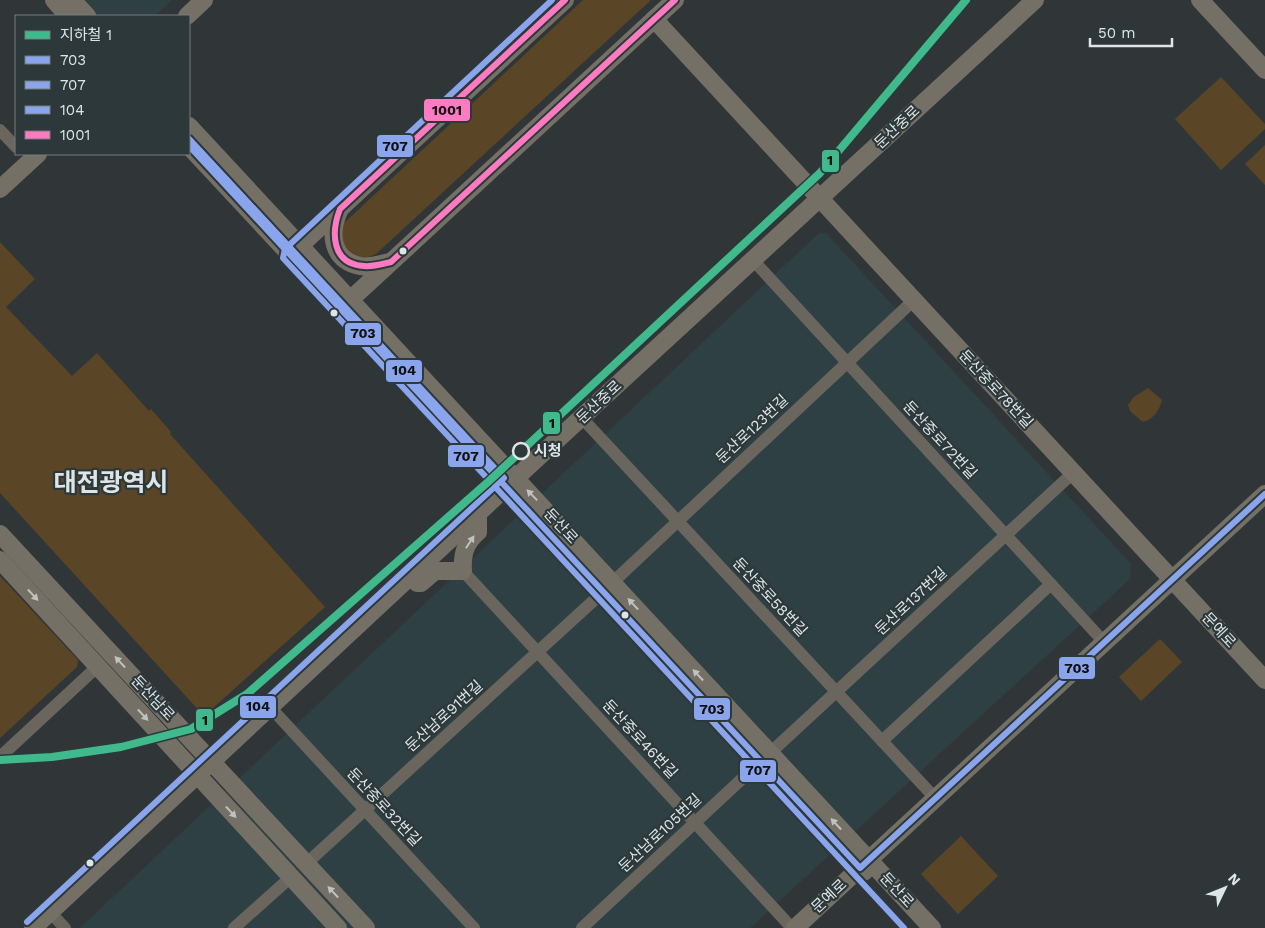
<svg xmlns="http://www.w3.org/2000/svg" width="1265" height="928" viewBox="0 0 1265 928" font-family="'Work Sans','Noto Sans KR',sans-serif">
	<rect width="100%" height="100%" fill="#303637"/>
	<!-- built -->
	<g fill="#2e4043">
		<path d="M79 0H172L155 16H94Z"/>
		<path d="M819 233H826L1131 564 1130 579 750 928H80Z"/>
	</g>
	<!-- green -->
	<g fill="#5a4627">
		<path d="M583 0H651L376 254 361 260 343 251 340 230 343 224Z"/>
		<path d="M1221 77 1265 124V129L1221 170 1175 119Z"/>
		<path d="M1265 145V185L1245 164Z"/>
		<path d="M0 242 35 279 6 307 72 376 97 353 149 411 151 409 171 432 170 434 325 607 204 716 0 493Z"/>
		<path d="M1148 388 1162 400C1160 409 1153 420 1143 422L1130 411 1128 405 1134 397Z"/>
		<path d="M0 576 78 660 77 667 0 738Z"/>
		<path d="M1160 639 1182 662 1141 701 1119 677Z"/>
		<path d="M961 836 998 876 958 914 921 874Z"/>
	</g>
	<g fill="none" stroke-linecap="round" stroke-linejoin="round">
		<!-- street -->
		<g stroke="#6a665d" stroke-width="12">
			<path d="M0 130 16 147"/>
			<path d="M753 260 1104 642"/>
			<path d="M581 417 935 798"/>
			<path d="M463 571 792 928"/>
			<path d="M613 582 914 300"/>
			<path d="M271 708 474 928"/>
			<path d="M882 741 1051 584"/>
			<path d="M770 753 1074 472"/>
			<path d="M0 757 98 666"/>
			<path d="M307 863 603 592"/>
			<path d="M50 912 65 928"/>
			<path d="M234 928 291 877"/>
			<path d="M582 928 760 762"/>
		</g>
		<!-- secondary -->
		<g stroke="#757066" stroke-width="18">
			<path d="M54 0 68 16"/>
			<path d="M72 0 87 16"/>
			<path d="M1200 0 1265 70"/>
			<path d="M187 16 204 0"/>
			<path d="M654 19 1265 680"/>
			<path d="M189 126 932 928"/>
			<path d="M189 146 864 872"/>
			<path d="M0 189 38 154"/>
			<path d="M339 211C329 233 331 260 360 266 369 268 381 264 390 262"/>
			<path d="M292 253 565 0"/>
			<path d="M350 300 675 0"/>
			<path d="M0 534 366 928"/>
			<path d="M0 560 338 928"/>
			<path d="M417 583H421L435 571H463C462 554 465 543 478 532V514"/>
			<path d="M33 928 532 463 1035 0"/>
			<path d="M795 928 1265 494"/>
		</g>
		<!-- bus-1 casing -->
		<g stroke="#2d383a" stroke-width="10">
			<path id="bus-1" d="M189 146 860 868 1265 494"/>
		</g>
		<!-- bus-2 casing -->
		<g stroke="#2d383a" stroke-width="10">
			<g id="bus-2">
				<path d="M552 0 285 249 283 258 904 928"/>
				<path d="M189 139 315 275"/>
			</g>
		</g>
		<!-- bus-3 casing -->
		<g stroke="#2d383a" stroke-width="10">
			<path id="bus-3" d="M27 922 504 478 189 139"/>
		</g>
		<!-- bus-4 casing -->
		<g stroke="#2d383a" stroke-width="10">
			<path id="bus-4" d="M565 0 340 209C331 232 331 264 364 266 373 267 382 264 391 262L675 0"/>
		</g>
		<!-- bus-1 -->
		<use href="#bus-1" stroke="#8ba5ed" stroke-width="6"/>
		<!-- bus-2 -->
		<use href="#bus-2" stroke="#8ba5ed" stroke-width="6"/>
		<!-- bus-3 -->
		<use href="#bus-3" stroke="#8ba5ed" stroke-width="6"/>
		<!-- bus-4 -->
		<use href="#bus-4" stroke="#fe7ac1" stroke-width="6"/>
		<!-- metro-1 casing -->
		<g stroke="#2d383a" stroke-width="11">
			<path id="metro-1" d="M0 760 52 757 121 747 191 729 247 694 488 482 820 173 966 0"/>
		</g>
		<!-- metro-1 -->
		<use href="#metro-1" stroke="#40ba8c" stroke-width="8"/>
	</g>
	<!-- one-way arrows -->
	<defs><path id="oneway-solid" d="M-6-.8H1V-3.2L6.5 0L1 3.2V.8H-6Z" transform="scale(1.25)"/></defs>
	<g fill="#bec2c0">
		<use href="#oneway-solid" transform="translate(532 495) rotate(-134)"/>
		<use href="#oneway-solid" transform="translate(470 542) rotate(-57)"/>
		<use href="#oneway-solid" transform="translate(33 595) rotate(47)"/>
		<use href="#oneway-solid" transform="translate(633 604) rotate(-133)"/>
		<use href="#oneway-solid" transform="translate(120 662) rotate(-133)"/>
		<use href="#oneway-solid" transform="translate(698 675) rotate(-133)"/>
		<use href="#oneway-solid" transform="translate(143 715) rotate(47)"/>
		<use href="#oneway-solid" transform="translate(231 812) rotate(47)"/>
		<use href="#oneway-solid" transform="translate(836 824) rotate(-133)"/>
		<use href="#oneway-solid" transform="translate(333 892) rotate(-133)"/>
	</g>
	<!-- markers -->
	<g fill="#dee5e6" stroke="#2d383a" stroke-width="2">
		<circle cx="403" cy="251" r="4.5"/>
		<circle cx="334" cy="313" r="4.5"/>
		<circle cx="625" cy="615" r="4.5"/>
		<circle cx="90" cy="863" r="4.5"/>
	</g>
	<circle fill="#2d383a" stroke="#dee5e6" stroke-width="2.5" cx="521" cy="451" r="8"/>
	<g text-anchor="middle" stroke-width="4.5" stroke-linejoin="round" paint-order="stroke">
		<!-- street labels -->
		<g font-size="15" fill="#dee5e6" stroke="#2d383a">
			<text transform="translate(897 127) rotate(-43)" y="5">둔산중로</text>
			<text transform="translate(996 389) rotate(47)" y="5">둔산중로78번길</text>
			<text transform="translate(599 402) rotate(-43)" y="5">둔산중로</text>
			<text transform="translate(752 429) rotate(-43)" y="5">둔산로123번길</text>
			<text transform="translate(940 440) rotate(47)" y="5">둔산중로72번길</text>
			<text transform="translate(561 526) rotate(47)" y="5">둔산로</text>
			<text transform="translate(770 597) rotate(47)" y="5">둔산중로58번길</text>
			<text transform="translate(911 601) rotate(-43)" y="5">둔산로137번길</text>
			<text transform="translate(1219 630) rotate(47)" y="5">문예로</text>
			<text transform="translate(153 698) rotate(47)" y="5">둔산남로</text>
			<text transform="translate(444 716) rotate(-42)" y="5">둔산남로91번길</text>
			<text transform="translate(640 739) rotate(47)" y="5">둔산중로46번길</text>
			<text transform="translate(384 807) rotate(47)" y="5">둔산중로32번길</text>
			<text transform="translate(660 833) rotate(-43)" y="5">둔산남로105번길</text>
			<text transform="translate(897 890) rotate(47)" y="5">둔산로</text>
			<text transform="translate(829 896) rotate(-43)" y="5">문예로</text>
		</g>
		<!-- stop labels -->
		<g font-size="15" font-weight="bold" fill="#dee5e6" stroke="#2d383a" text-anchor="start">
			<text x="534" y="456">시청</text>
		</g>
		<!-- town labels -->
		<g font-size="25" font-weight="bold" fill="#dee5e6" stroke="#2d383a">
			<text x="111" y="491">대전광역시</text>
		</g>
	</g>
	<g stroke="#2d383a" stroke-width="2">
		<rect x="423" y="98" width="48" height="24" rx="5" fill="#fe7ac1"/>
		<rect x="376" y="134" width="38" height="24" rx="5" fill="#8ba5ed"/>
		<rect x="821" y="149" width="19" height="24" rx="5" fill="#40ba8c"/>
		<rect x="344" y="322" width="38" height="24" rx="5" fill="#8ba5ed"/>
		<rect x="385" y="359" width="38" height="24" rx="5" fill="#8ba5ed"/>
		<rect x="542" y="411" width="19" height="24" rx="5" fill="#40ba8c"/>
		<rect x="447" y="444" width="38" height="24" rx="5" fill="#8ba5ed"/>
		<rect x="1058" y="656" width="38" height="24" rx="5" fill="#8ba5ed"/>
		<rect x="239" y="695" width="38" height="24" rx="5" fill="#8ba5ed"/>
		<rect x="693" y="697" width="38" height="24" rx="5" fill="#8ba5ed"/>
		<rect x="195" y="708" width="19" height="24" rx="5" fill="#40ba8c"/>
		<rect x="739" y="759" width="38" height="24" rx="5" fill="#8ba5ed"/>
	</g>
	<g font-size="14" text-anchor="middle" font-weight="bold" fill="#111">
		<text x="447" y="115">1001</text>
		<text x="395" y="151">707</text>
		<text x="830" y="165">1</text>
		<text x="363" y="338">703</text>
		<text x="404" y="375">104</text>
		<text x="552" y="428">1</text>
		<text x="466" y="461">707</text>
		<text x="1077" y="673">703</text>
		<text x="258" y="711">104</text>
		<text x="712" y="714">703</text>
		<text x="205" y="725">1</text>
		<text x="758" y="775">707</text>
	</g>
	<!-- legend -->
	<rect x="15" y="15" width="175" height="140" fill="#2d383a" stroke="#747d7f"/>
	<rect x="25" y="31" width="25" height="8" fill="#40ba8c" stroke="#747d7f"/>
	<text x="60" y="40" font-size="15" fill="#dee5e6">지하철 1</text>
	<rect x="25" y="56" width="25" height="8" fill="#8ba5ed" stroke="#747d7f"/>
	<text x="60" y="65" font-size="15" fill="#dee5e6">703</text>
	<rect x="25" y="81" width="25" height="8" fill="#8ba5ed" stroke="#747d7f"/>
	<text x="60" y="90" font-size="15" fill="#dee5e6">707</text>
	<rect x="25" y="106" width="25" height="8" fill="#8ba5ed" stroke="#747d7f"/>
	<text x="60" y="115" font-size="15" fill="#dee5e6">104</text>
	<rect x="25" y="131" width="25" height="8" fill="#fe7ac1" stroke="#747d7f"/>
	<text x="60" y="140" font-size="15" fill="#dee5e6">1001</text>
	<!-- north arrow -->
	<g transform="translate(1225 888) rotate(47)" stroke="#2d383a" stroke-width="4" paint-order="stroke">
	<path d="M0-4L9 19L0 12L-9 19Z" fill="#dee5e6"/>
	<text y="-8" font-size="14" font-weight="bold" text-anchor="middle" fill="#dee5e6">N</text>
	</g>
	<!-- scale -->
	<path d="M1090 38v8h82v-8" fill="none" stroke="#dee5e6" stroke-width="2.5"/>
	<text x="1098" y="38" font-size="15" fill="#dee5e6" stroke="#2d383a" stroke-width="4" paint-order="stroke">50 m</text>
</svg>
